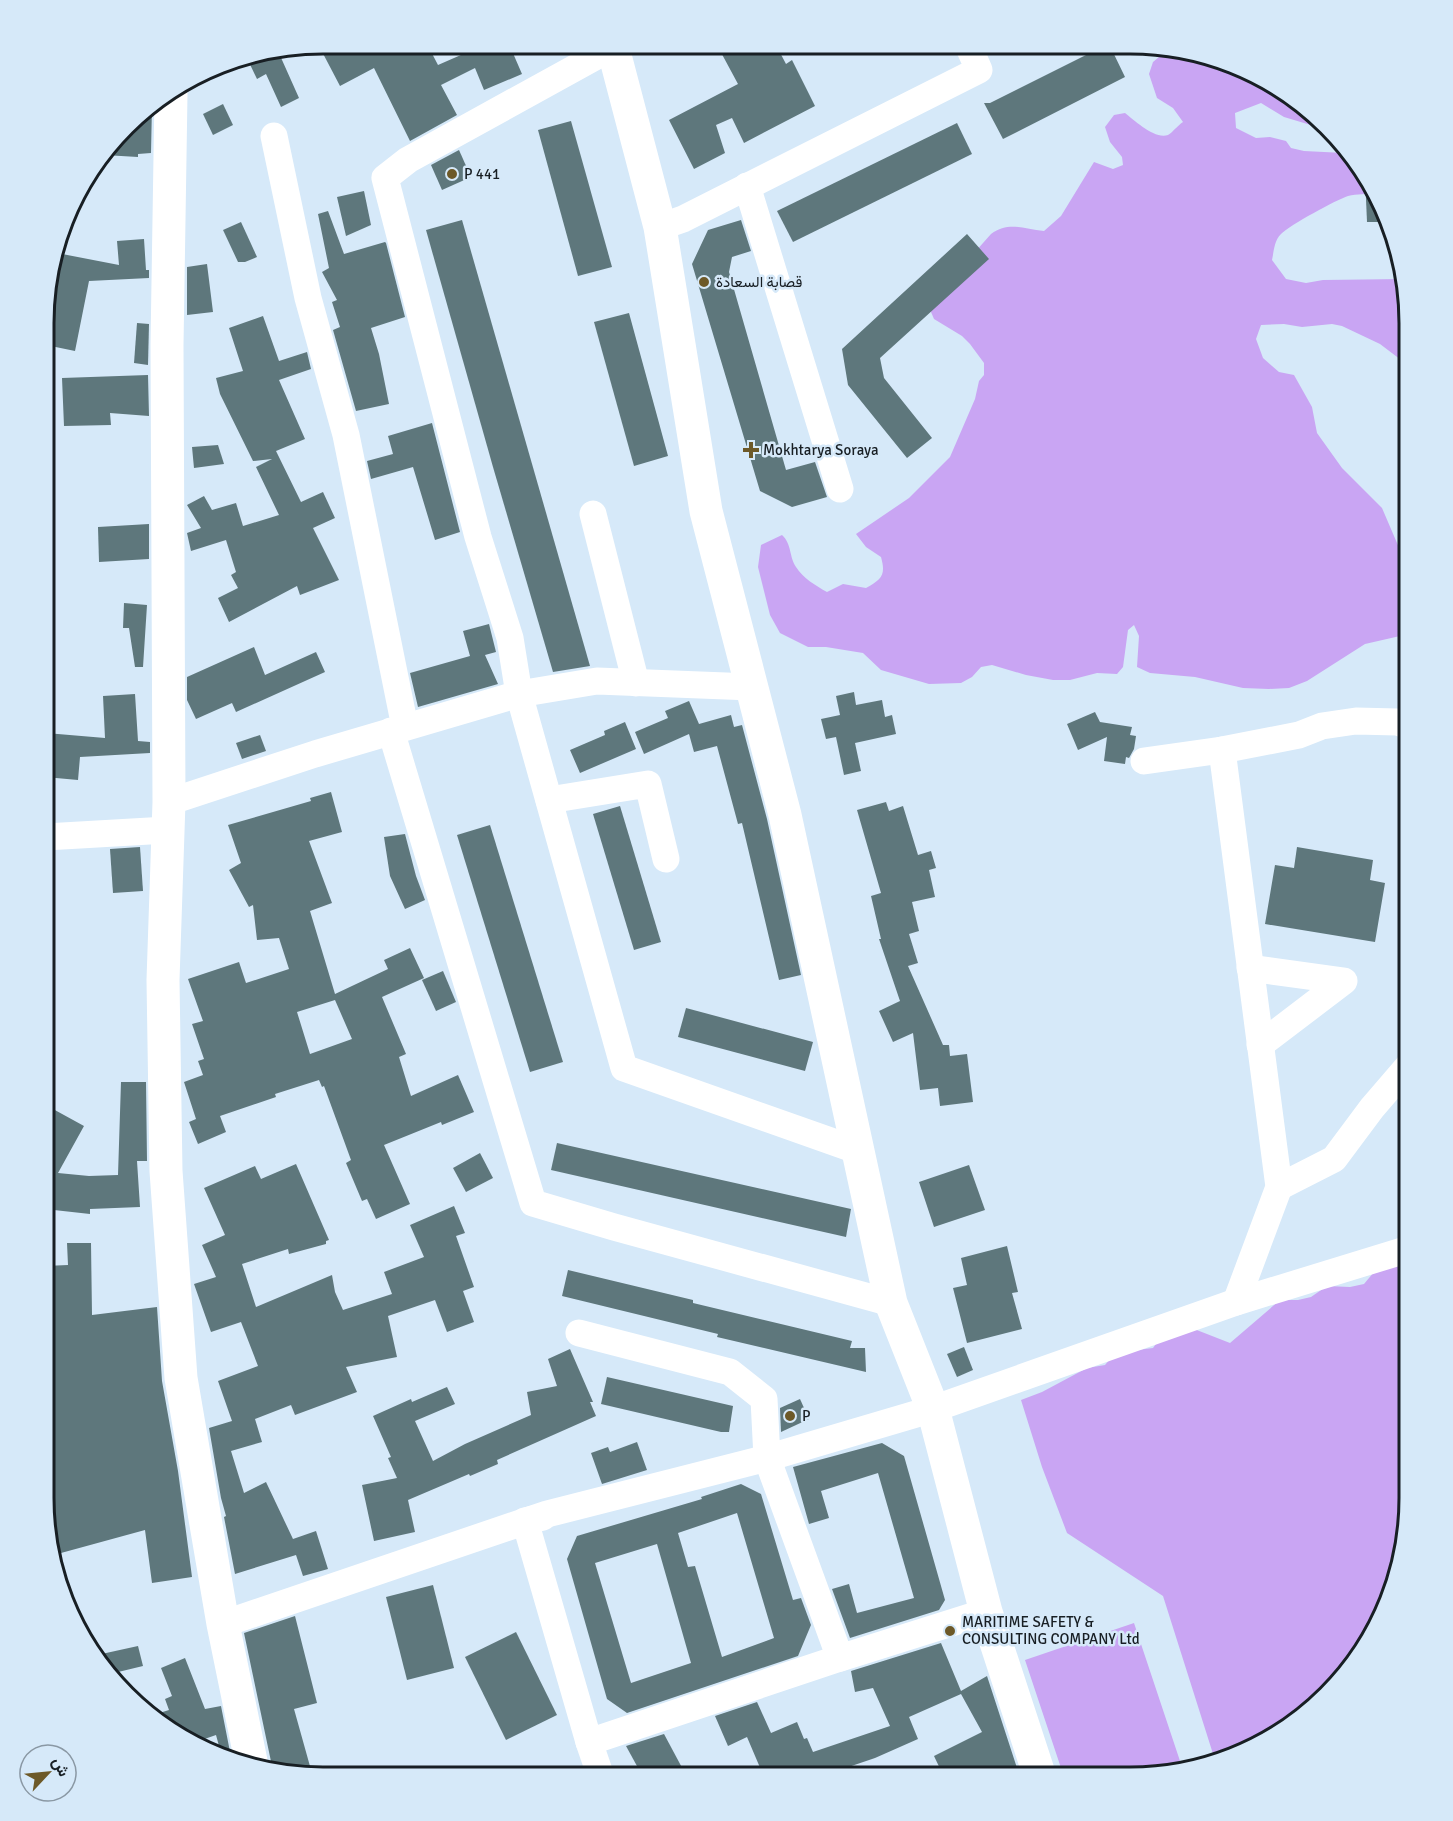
<svg xmlns="http://www.w3.org/2000/svg" width="1453" height="1821" viewBox="0 0 1453 1821" font-family="Signika,Vazirmatn,sans-serif">
	<rect width="100%" height="100%" fill="#d6e9f9"/>
	<!-- green -->
	<g fill="#c9a5f3">
		<path d="M1171 47 1286 91 1318 125 1314 126 1284 117 1261 103 1235 113 1236 128 1256 138 1270 137 1286 141 1291 148 1304 151 1344 153 1372 184 1375 191C1366 196 1357 193 1348 196 1336 200 1290 225 1281 234 1274 241 1274 251 1272 260L1286 279 1306 283 1323 280 1404 279 1409 323V366L1380 344 1342 326 1332 324 1302 327 1284 324 1261 325 1256 339 1263 358 1279 372 1294 375 1312 407 1317 433 1342 468 1382 508 1403 557 1409 564V631L1400 636 1365 644 1307 681 1289 688 1269 689 1243 688 1195 677 1150 673 1137 667 1139 636 1134 625 1128 630 1123 667 1117 674 1097 673 1070 680H1053L1026 675 992 665 981 667 972 677 961 683 929 684 881 670 863 653 826 647H808L780 633 770 615 758 567 761 545 782 535C792 544 789 557 796 567 803 578 816 586 827 592L843 584 866 588C882 579 886 575 881 557L866 547 856 534 909 498 950 457 975 399 979 381 984 375V363L970 344 962 336 934 319 928 305 991 234C1009 221 1023 229 1044 231L1061 216 1094 162 1113 169 1123 165 1122 157 1110 142 1105 127 1114 115 1125 113C1134 120 1155 140 1168 135 1173 132 1178 125 1183 122L1173 108 1157 98 1149 74 1153 62Z"/>
		<path d="M1409 1260V1517L1395 1588 1363 1653 1269 1740 1214 1757 1163 1596 1067 1533 1042 1467 1021 1400 1042 1392 1087 1368 1105 1365 1111 1358 1137 1350 1153 1348 1161 1337 1189 1327 1230 1343 1280 1300H1298L1311 1297 1327 1286 1350 1287 1364 1284 1374 1272Z"/>
		<path d="M1134 1623 1182 1767 1148 1777H1064L1025 1660Z"/>
	</g>
	<!-- building -->
	<g fill="#5e777c" fill-rule="evenodd">
		<path d="M318 44H427L438 65 486 44H509L522 74 484 90 475 68 441 85 457 115 410 141 374 68 340 86Z"/>
		<path d="M717 45H776L786 64 792 60 815 106 744 143 732 118 716 125 725 153 694 169 669 120 738 84Z"/>
		<path d="M1104 46H1110L1125 77 1003 139 984 103H990Z"/>
		<path d="M278 51 299 98 281 107 266 74 257 79 246 56Z"/>
		<path d="M223 104 233 125 213 135 203 114Z"/>
		<path d="M152 105 151 153 138 154V157L104 155 139 113Z"/>
		<path d="M571 121 612 267 578 276 538 130Z"/>
		<path d="M957 123 972 154 793 242 777 211Z"/>
		<path d="M459 150 471 177 442 190 431 165Z"/>
		<path d="M1365 176 1372 184 1388 222H1367Z"/>
		<path d="M364 191 371 225 346 236 337 197Z"/>
		<path d="M328 211 344 254 385 242 386 243 405 317 371 328 379 354 389 404 356 411 333 330 340 327 332 302 337 300 322 272 329 268 318 214Z"/>
		<path d="M462 220 524 436 590 666 553 672 493 467 426 230Z"/>
		<path d="M741 220 751 251 732 257 729 272 786 470 815 462 827 497 792 507 760 491 692 264 708 230Z"/>
		<path d="M241 222 257 257 245 262H238L223 230Z"/>
		<path d="M967 234 989 259 880 358 884 378 932 438 907 458 848 385 842 349Z"/>
		<path d="M144 239 146 270H149V278L89 281 75 351 46 345V286L57 253 119 265 117 241Z"/>
		<path d="M207 264 213 312 187 315V267Z"/>
		<path d="M629 313 668 456 634 466 594 322Z"/>
		<path d="M263 316 279 361 307 352 311 369 279 380 305 439 276 451 301 502 323 492 335 518 313 528 339 580 300 595 297 586 229 622 218 598 238 588 231 575 236 572 226 540 191 551 187 533 201 528 187 505 204 496 212 510 236 503 243 526 279 515 256 467 272 459 253 461 220 394 216 378 243 371 229 328Z"/>
		<path d="M137 323 149 324 148 365 134 363Z"/>
		<path d="M148 375 149 416 110 413 111 425 64 426 62 378Z"/>
		<path d="M432 423 460 532 435 540 413 467 371 479 367 461 393 454 388 436Z"/>
		<path d="M218 445 224 464 194 468 192 447Z"/>
		<path d="M149 524V559L99 562 98 527Z"/>
		<path d="M124 603 147 605 143 667H135L129 628H123Z"/>
		<path d="M489 624 496 652 485 655 498 684 418 707 410 673 470 656 463 631Z"/>
		<path d="M254 647 265 675 316 652 325 672 236 712 232 703 196 719 187 700V677Z"/>
		<path d="M854 692 856 705 882 700 885 717 892 715 896 734 855 743 861 771 844 775 836 737 826 739 821 719 840 715 836 696Z"/>
		<path d="M135 694 138 741 150 742V753L80 757 78 780 45 777 46 733 105 738 103 696Z"/>
		<path d="M689 701 699 724 731 715 734 727 742 725 767 819 801 975 779 980 742 823 738 824 717 746 694 752 689 734 644 754 635 732 668 718 665 711Z"/>
		<path d="M1095 712 1100 722 1132 727 1130 735 1136 736 1134 749 1129 758 1126 757 1125 764 1104 761 1107 737 1078 750 1067 724Z"/>
		<path d="M625 722 636 749 580 773 570 750 605 735 604 731Z"/>
		<path d="M260 735 266 751 242 759 236 743Z"/>
		<path d="M331 792 342 832 309 841 332 903 310 911 335 994 388 969 384 960 410 948 424 978 382 997 406 1054 399 1057 411 1096 458 1075 474 1112 442 1125 441 1122 384 1145 410 1204 376 1219 367 1199 362 1201 346 1163 351 1160 324 1086 322 1087 319 1080 275 1094 276 1097 220 1116 226 1132 198 1144 189 1122 196 1119 184 1082 203 1075 198 1061 204 1059 192 1024 203 1021 188 979 239 962 246 983 289 969 279 938 257 940 253 905 249 907 229 870 241 863 228 825 311 801 310 798ZM335 1000 352 1039 310 1054 297 1012Z"/>
		<path d="M886 802 889 811 903 806 918 855 931 851 936 868 929 870 935 897 912 902 919 931 909 934 918 963 908 966 943 1045H949L950 1056 967 1054 973 1102 940 1106 938 1088 920 1090 913 1033 893 1042 879 1011 900 1001 879 939H881L871 896 881 893 857 810Z"/>
		<path d="M620 806 661 942 634 950 593 814Z"/>
		<path d="M490 825 563 1062 530 1072 457 835Z"/>
		<path d="M405 834 416 876 425 900 405 909 390 876 384 837Z"/>
		<path d="M140 847 143 891 113 893 110 849Z"/>
		<path d="M1297 847 1373 860 1370 880 1385 883 1375 942 1265 924 1275 865 1294 868Z"/>
		<path d="M443 971 456 1002 436 1011 422 980Z"/>
		<path d="M686 1008 813 1042 805 1071 678 1037Z"/>
		<path d="M121 1082H146L147 1161H137L140 1207 90 1209V1214L45 1209 51 1151 44 1147V1125L53 1109 84 1126 58 1173 89 1176 118 1175Z"/>
		<path d="M557 1143 851 1209 846 1237 551 1170Z"/>
		<path d="M480 1153 493 1178 466 1192 453 1168Z"/>
		<path d="M296 1164 329 1240 326 1241V1244L289 1254 288 1249 242 1264 256 1307 332 1275 335 1292 343 1310 392 1294 384 1272 424 1257 410 1225 454 1206 465 1233 456 1236 474 1287 463 1291 474 1322 447 1332 435 1300 388 1316 397 1357 346 1367 357 1392 295 1415 291 1405 255 1419 262 1442 231 1451 244 1493 266 1482 293 1539 316 1531 328 1569 303 1576 296 1555 235 1574 224 1517 226 1516 221 1498 209 1428 232 1421 218 1381 258 1366 241 1322 211 1332 194 1284 216 1277 202 1245 225 1235 204 1188 255 1166 261 1179Z"/>
		<path d="M969 1165 985 1210 934 1227 919 1182Z"/>
		<path d="M67 1243H91L92 1315 157 1307 162 1381 178 1471 192 1577 152 1583 145 1530 61 1553 47 1505H44V1406L52 1405 46 1322 45 1266 68 1265Z"/>
		<path d="M1007 1246 1018 1292 1012 1293 1022 1329 967 1343 953 1288 967 1285 961 1258Z"/>
		<path d="M568 1270 693 1300V1303L852 1341 850 1348H865L866 1372 717 1337 718 1334 562 1296Z"/>
		<path d="M964 1347 973 1370 957 1377 947 1354Z"/>
		<path d="M570 1349 593 1402H590L596 1416 497 1460 498 1464 470 1476 469 1474 408 1500 415 1532 374 1541 362 1485 397 1478 388 1458 391 1457 373 1416 411 1399 412 1402 447 1387 455 1404 415 1421 433 1461 465 1444 531 1415 527 1392 557 1386 548 1359Z"/>
		<path d="M607 1377 733 1406 729 1432H721L601 1404Z"/>
		<path d="M800 1399 809 1419 781 1432 780 1408Z"/>
		<path d="M637 1442 647 1470 602 1484 591 1453 608 1447 610 1452Z"/>
		<path d="M882 1443 904 1456 945 1600 939 1610 850 1638 832 1589 849 1584 857 1613 914 1598 878 1473 821 1491 829 1518 809 1524 793 1467Z"/>
		<path d="M741 1484 761 1494 793 1600 801 1598 811 1625 798 1656 627 1713 607 1699 567 1559 577 1536 702 1499 701 1497ZM737 1513 774 1638 722 1657 695 1566 688 1567 678 1533ZM657 1544 691 1663 631 1683 595 1563Z"/>
		<path d="M433 1585 454 1668 407 1680 386 1597Z"/>
		<path d="M295 1616 317 1703 294 1709 313 1777 273 1771 244 1633Z"/>
		<path d="M516 1632 557 1715 506 1740 465 1657Z"/>
		<path d="M941 1643 961 1691 987 1676 1017 1768 997 1777H944L934 1756 982 1732 961 1694 909 1717 918 1739 875 1758 819 1777H764L747 1737 728 1746 715 1716 757 1702 771 1733 797 1722 804 1739 807 1738 813 1752 890 1726 873 1688 855 1692 851 1671Z"/>
		<path d="M138 1646 143 1666 114 1673 97 1655Z"/>
		<path d="M185 1658 205 1709 221 1706 232 1762 222 1757 216 1735 193 1743 168 1731 153 1715 169 1710 165 1699 172 1696 161 1668Z"/>
		<path d="M664 1734 687 1777H643L626 1746Z"/>
	</g>
	<g fill="none" stroke-linecap="round" stroke-linejoin="round">
		<!-- minor -->
		<g stroke="#fff" stroke-width="27">
			<path d="M613 47 408 160 385 178 478 537 510 638 519 694 624 1068 859 1151"/>
			<path d="M274 136 308 298 346 435 405 727"/>
			<path d="M747 186 840 489"/>
			<path d="M660 227 683 219 979 70 968 45"/>
			<path d="M593 514 636 683"/>
			<path d="M391 731 533 1203 614 1227 891 1303"/>
			<path d="M1222 750 1299 735 1322 726 1356 721 1397 722 1409 726"/>
			<path d="M1144 761 1222 750 1279 1187 1236 1302"/>
			<path d="M549 800 648 784 666 859"/>
			<path d="M169 802 315 754 519 694 597 681 752 687"/>
			<path d="M45 837 167 830"/>
			<path d="M1250 968 1344 981 1260 1045"/>
			<path d="M1279 1187 1334 1159 1372 1108 1409 1065"/>
			<path d="M543 1517 525 1521 589 1742 840 1658 767 1458 764 1399 730 1372 579 1333"/>
			<path d="M223 1624 547 1514 767 1458 933 1409 1236 1302 1409 1249"/>
			<path d="M840 1658 986 1612"/>
			<path d="M589 1742 601 1777"/>
		</g>
		<!-- tertiary -->
		<g stroke="#fff" stroke-width="33">
			<path d="M612 44 660 227 706 511 785 815 891 1303 933 1409 986 1612 1040 1777"/>
			<path d="M171 94 167 345 169 802 163 980 166 1171 181 1378 223 1624 252 1766"/>
		</g>
	</g>
	<!-- markers -->
	<g fill="#6d5928" stroke="#d6e9f9" stroke-width="2">
		<circle cx="452" cy="174" r="6"/>
		<circle cx="704" cy="282" r="6"/>
		<path d="M748 441h6v6h6v6h-6v6h-6v-6h-6v-6h6z"/>
		<circle cx="790" cy="1416" r="6"/>
		<circle cx="950" cy="1631" r="6"/>
	</g>
	<g text-anchor="middle" stroke-width="5" stroke-linejoin="round" paint-order="stroke">
		<!-- poi labels -->
		<g font-size="15" fill="#181f24" stroke="#d6e9f9" text-anchor="start">
			<text x="464" y="179">P 441</text>
			<text x="716" y="287">قصابة السعادة</text>
			<text x="763" y="455">Mokhtarya Soraya</text>
			<text x="802" y="1421">P</text>
			<text x="962" y="1627">MARITIME SAFETY &amp;<tspan x="962" dy="17">CONSULTING COMPANY Ltd</tspan></text>
		</g>
	</g>
	<!-- crop -->
	<path d="M0 0H1453V1821H0ZM323 54H1130A269 269 0 0 1 1399 323V1498A269 269 0 0 1 1130 1767H323A269 269 0 0 1 54 1498V323A269 269 0 0 1 323 54Z" fill="#d6e9f9" fill-rule="evenodd"/>
	<path fill="none" stroke="#181f24" stroke-width="3" d="M323 54H1130A269 269 0 0 1 1399 323V1498A269 269 0 0 1 1130 1767H323A269 269 0 0 1 54 1498V323A269 269 0 0 1 323 54Z"/>
	<!-- north arrow -->
	<g transform="translate(48 1773) rotate(64)"><circle r="28" fill="#d6e9f9" stroke="#8a98a4" stroke-width="1.5"/>
	<path d="M0-4.5L10 22L0 15L-10 22Z" fill="#6d5928"/>
	<text y="-9" font-size="16" font-weight="bold" text-anchor="middle" fill="#181f24">ش</text>
	</g>
</svg>
